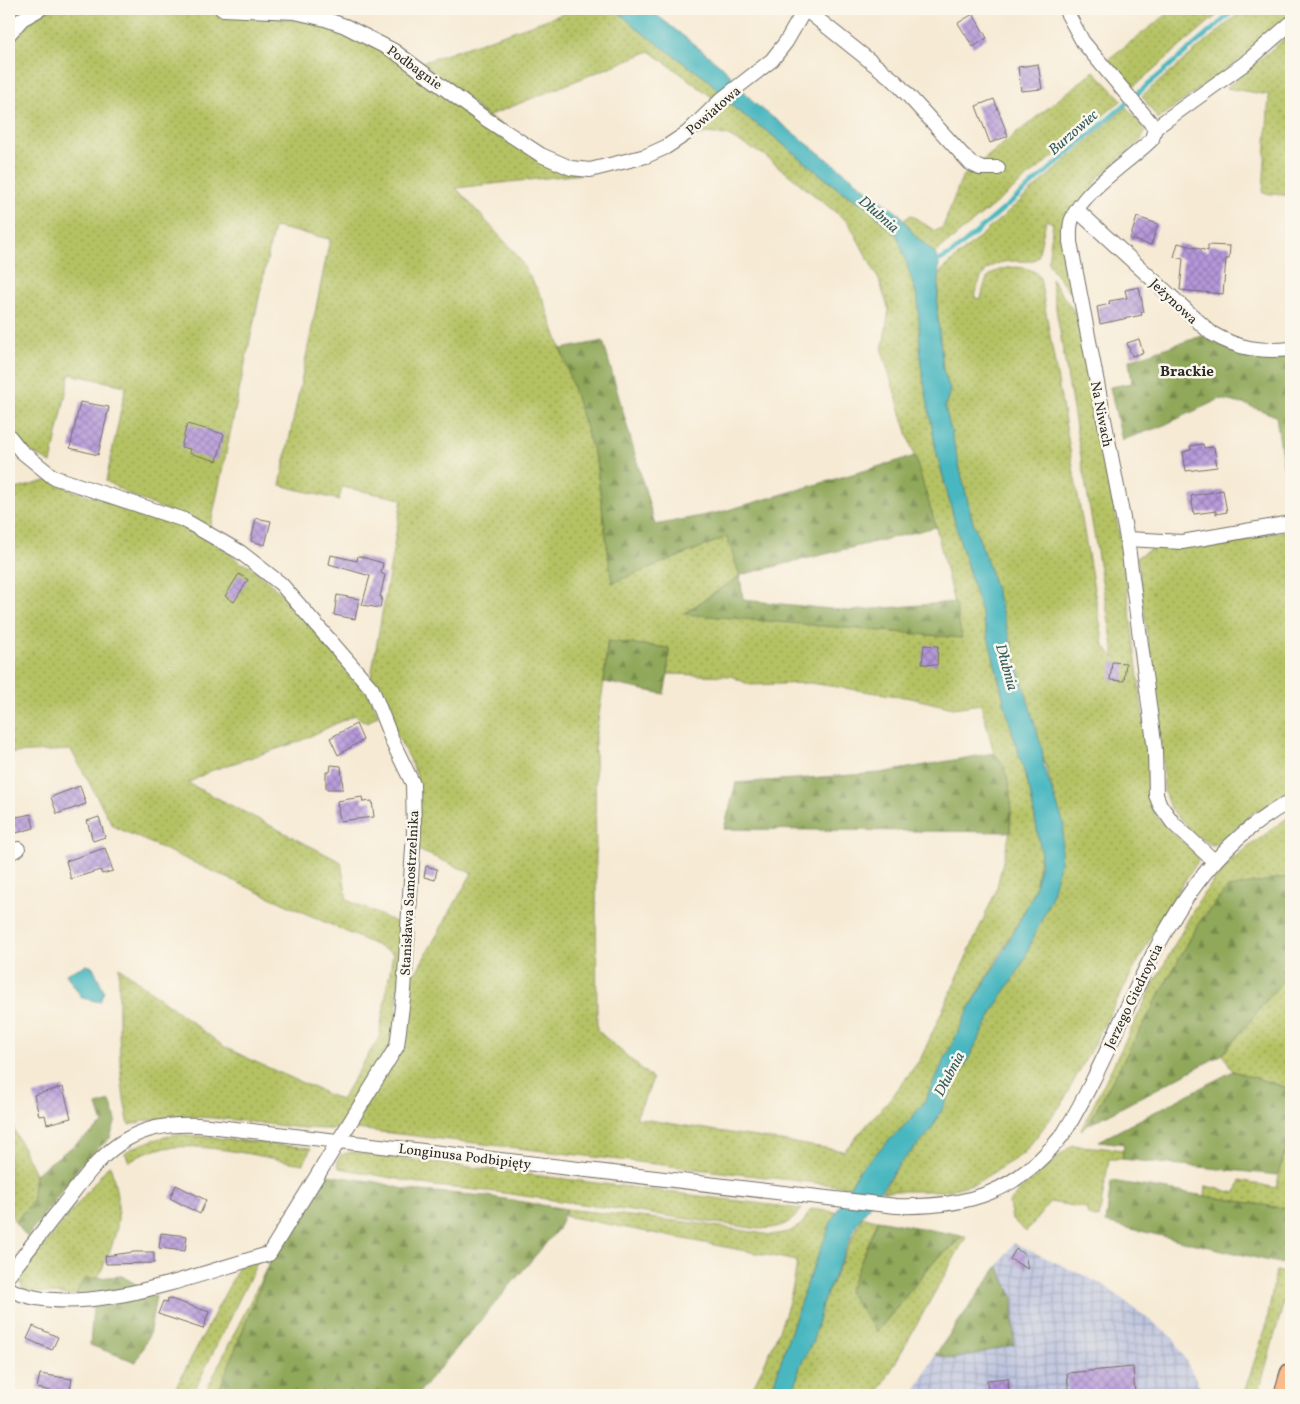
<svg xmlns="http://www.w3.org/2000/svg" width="1300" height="1404" viewBox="0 0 1300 1404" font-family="Vollkorn,serif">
	<defs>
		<pattern id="industrial-grid" width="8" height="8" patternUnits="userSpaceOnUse" patternTransform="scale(1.25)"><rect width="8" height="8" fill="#bcc3de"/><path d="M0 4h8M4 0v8" fill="none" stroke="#999fb4"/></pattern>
		<pattern id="grass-dots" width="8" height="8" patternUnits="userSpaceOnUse" patternTransform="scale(1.25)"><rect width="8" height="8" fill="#b5c264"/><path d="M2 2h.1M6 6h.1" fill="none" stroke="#939e53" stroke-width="1.8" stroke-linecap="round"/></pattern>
		<pattern id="forest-firs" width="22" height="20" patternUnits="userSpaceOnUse" patternTransform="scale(1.25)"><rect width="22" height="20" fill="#90a85a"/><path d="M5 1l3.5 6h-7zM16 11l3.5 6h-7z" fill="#76894b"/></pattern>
		<pattern id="building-cross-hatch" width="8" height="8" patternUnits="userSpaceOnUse" patternTransform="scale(1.25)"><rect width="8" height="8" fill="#b597da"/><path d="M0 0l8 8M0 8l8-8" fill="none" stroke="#937bb1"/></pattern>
	</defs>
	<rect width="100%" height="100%" fill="#fbf7ec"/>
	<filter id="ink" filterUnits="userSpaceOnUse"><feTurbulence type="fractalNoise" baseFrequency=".02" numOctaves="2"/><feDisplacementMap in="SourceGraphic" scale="10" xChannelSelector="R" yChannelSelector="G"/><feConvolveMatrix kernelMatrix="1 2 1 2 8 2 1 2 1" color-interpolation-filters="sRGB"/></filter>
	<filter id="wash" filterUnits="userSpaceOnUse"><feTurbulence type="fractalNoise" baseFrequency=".0096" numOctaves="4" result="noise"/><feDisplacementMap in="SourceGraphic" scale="20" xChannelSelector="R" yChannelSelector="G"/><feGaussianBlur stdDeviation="1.12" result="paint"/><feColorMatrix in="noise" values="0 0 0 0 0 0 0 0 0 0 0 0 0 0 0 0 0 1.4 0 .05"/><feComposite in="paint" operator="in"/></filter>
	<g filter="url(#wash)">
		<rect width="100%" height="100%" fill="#f6ead4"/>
		<!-- industrial -->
		<path fill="url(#industrial-grid)" d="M1014 1243 1104 1285 1173 1338 1205 1395H913L935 1355Z"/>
		<!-- grass -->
		<g fill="url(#grass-dots)" stroke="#707648" fill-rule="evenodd">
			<path d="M54 9H144L240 13 322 23 377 48 582 174 456 188 517 255 543 299 574 386 596 461 612 582 727 537 740 576 684 613 962 638 936 527 882 351 889 310 879 280 849 223 764 155 726 135 705 133 660 154 706 125 727 100 735 109 768 132 840 191 866 206 892 229 900 241 919 303 921 365 936 450 960 541 988 636 1008 717 1030 791 1041 851 1035 889 1030 901 968 1011 924 1102 911 1119 859 1170 850 1187 356 1129 364 1108 404 1045 410 972H416L472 873 418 850 419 807 416 773 369 678 371 677 402 499 342 487 339 500 280 485 330 239 274 227 210 528 132 496 106 481 126 386 70 374 51 463 25 448 9 430V42L11 37 38 13ZM607 641 669 648 668 674 731 676 750 685 810 683 911 698 953 708 981 704 994 753 1004 765 1011 814 1010 832 996 891 921 1058 895 1093 844 1151 636 1118 653 1079 597 1030 595 740 604 682Z"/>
			<path d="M577 9H615L640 31 708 80 722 94 716 100 650 51 488 116 421 63Z"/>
			<path d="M1174 9H1224L1133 87 1107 60Z"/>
			<path d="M1244 9H1291V17L1255 49 1158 119 1142 96Z"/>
			<path d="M1291 33V196L1263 193 1269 95 1226 88Z"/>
			<path d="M1094 71 1122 100 935 253 915 236 904 220 911 215 935 231 943 227 962 177Z"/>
			<path d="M1126 107 1146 130 1141 140 1098 178 1064 243 1072 292 1068 291 1048 263 1053 223 1046 220 1038 257C1031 263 1027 261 1019 261 990 260 980 271 975 298L981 299C983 291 984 282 989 276 1000 265 1033 263 1040 278L1104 646 1115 658 1051 279 1076 314 1122 548 1149 765C1145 810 1153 817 1187 845 1192 850 1197 853 1198 861L1166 909 1061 1105 1023 1154 976 1183 946 1191H882L900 1163 930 1132 998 1002 1020 968 1051 898 1064 830 989 567 972 519 945 407 950 389 943 370 937 310 940 272Z"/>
			<path d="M49 480 74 491 163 517 198 533 230 553 240 563 249 565 285 597 369 693 378 715 367 723 354 715 298 742 210 771 188 783 341 862 347 900 400 924 403 936 393 1046 339 1129C269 1131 199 1104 129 1125 117 1073 119 1020 119 967L223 1046 251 1060 341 1100 379 1037 393 953 113 826 71 750 9 753V491Z"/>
			<path d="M1291 530V791L1252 814 1217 844 1212 845 1194 834 1170 808 1164 791 1162 752 1137 557 1153 548 1209 544Z"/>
			<path d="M1291 815V876L1228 889 1200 921 1088 1125 1081 1130 1154 983 1200 898 1231 860Z"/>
			<path d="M1291 970V1089L1233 1071 1223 1054Z"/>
			<path d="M9 1119 35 1174 32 1202 15 1222 9 1210Z"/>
			<path d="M1291 1129V1272L1287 1265 1288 1209 1205 1196 1206 1186 1236 1193 1240 1180 1276 1188Z"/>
			<path d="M178 1134 311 1148 303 1164C257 1157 166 1130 129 1162L125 1153 132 1148 153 1140Z"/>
			<path d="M1072 1145 1124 1150 1122 1159H1109L1099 1218 1088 1215 1086 1208 1050 1202 1026 1232 1012 1219 1009 1203 1020 1190Z"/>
			<path d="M351 1152 802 1209C790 1225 779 1228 759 1229L496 1192 434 1186 339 1168 337 1160 341 1155Z"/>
			<path d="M110 1164C124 1216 120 1230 98 1278L84 1279 75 1296 23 1290 19 1276Z"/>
			<path d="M566 1209 695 1223 771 1235 789 1232 802 1224 811 1209 836 1212 805 1289 770 1395H749C770 1353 792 1309 797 1261L565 1216Z"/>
			<path d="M862 1217 878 1220 848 1292 877 1332 934 1261 955 1245 962 1236 966 1237 877 1395H793L800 1366 812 1341 822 1304Z"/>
			<path d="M271 1259 217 1395H204Z"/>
			<path d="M258 1261 192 1395H172L240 1265Z"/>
			<path d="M1276 1271 1291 1273V1276L1258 1395H1243L1266 1327Z"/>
		</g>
		<!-- forest -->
		<g fill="url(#forest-firs)" stroke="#5e6a42">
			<path d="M1202 336 1227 348 1291 351V517L1276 416 1247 405 1220 399 1162 426 1122 440 1110 387 1132 383 1129 360Z"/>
			<path d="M603 341 655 525 721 512 915 456 936 527 740 575 743 600 850 611 955 602 962 638 684 614 740 576 727 537 612 583 596 461 561 349Z"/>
			<path d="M608 641 669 648 668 674 664 694 604 682Z"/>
			<path d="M994 753C1014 778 1011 802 1010 832L724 829 736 783 880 773Z"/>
			<path d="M1291 876V970L1251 1020 1223 1054 1088 1125 1200 921 1228 888Z"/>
			<path d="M1233 1071 1291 1089V1129L1278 1175 1122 1159 1124 1144 1099 1141Z"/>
			<path d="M110 1101 116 1120 110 1138 82 1163 27 1237 15 1222 32 1202 35 1174 103 1124 97 1105Z"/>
			<path d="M327 1175 377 1182 408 1190 487 1196 566 1209 558 1229 417 1395H217L271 1259 322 1178Z"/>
			<path d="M1111 1181 1288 1209 1287 1265 1106 1223Z"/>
			<path d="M878 1220 962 1236 955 1245 934 1261 877 1332 848 1292Z"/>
			<path d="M998 1266 1013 1297 1014 1345 954 1359 935 1355Z"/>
			<path d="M122 1276 156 1296 149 1335 136 1362 90 1345 94 1294 75 1296 84 1279Z"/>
		</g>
		<!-- water -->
		<g fill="#48b7c0" stroke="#3a7176">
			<path d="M615 9H649L724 68 754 103 900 215 915 236 935 253 939 265 937 310 943 370 950 389 945 407 972 519 989 567 1042 749 1044 768 1064 824 1060 861 1051 898 1020 968 998 1002 930 1132 900 1163 857 1223 822 1304 813 1341 800 1366 793 1395H770L805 1289 832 1220 859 1170 911 1119 924 1102 968 1011 1002 954 1033 895 1040 866 1041 851 1030 791 1008 717 988 636 960 541 936 450 921 365 918 299 898 237 866 206 841 191 768 132 735 109 708 80 640 31Z"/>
			<path d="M86 965 93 967 104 991 100 1002 82 998 66 974Z"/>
		</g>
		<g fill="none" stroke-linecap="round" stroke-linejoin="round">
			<!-- stream -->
			<path stroke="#48b7c0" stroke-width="4.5" d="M933 264 951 254 1236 9"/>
		</g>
		<g id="blocks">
			<!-- building -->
			<g fill="url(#building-cross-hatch)">
				<path d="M973 14 987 38 973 47 958 23Z"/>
				<path d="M1038 64 1042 89 1021 91 1018 67Z"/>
				<path d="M994 99 1008 136 990 143 976 106Z"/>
				<path d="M1137 217 1158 224 1151 245 1130 239Z"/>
				<path d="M1178 243 1208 251V245L1230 246 1229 259H1226L1223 294 1180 290 1183 259 1174 257Z"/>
				<path d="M1139 287 1144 312H1141L1142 315 1100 324 1097 307 1110 304 1109 301 1127 298 1125 290Z"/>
				<path d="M1139 339 1143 353 1132 356 1127 343Z"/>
				<path d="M80 402 109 407 98 455 70 448Z"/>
				<path d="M187 424 224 434 217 461 189 453 190 449 181 447Z"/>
				<path d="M1203 444 1204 448 1214 447 1217 467 1186 471 1183 452 1191 450 1190 446Z"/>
				<path d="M1223 490 1227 512 1216 514V511L1194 514 1191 496Z"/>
				<path d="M256 518 271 521 265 545 251 541Z"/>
				<path d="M331 555 357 561 358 556 383 563 381 573 385 575 380 597H382L380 608 362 605 370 576 329 564Z"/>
				<path d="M239 574 248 580 234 602 225 596Z"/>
				<path d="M337 595 359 599 355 619 334 615Z"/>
				<path d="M924 645 938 646 937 665 922 664Z"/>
				<path d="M1112 662 1126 663 1124 681 1110 680Z"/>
				<path d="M356 724 363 740 338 755 330 738Z"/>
				<path d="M331 765 341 766 343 789H326V772H330Z"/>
				<path d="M80 786 86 804 57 814 51 797Z"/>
				<path d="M362 797 363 802 372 801 374 817 340 821 337 801Z"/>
				<path d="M31 814 34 828 16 833 12 818Z"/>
				<path d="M99 817 105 837 93 841 87 821Z"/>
				<path d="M105 848 113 871 102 874 100 870 71 879 66 861Z"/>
				<path d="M426 866 437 869 435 880 424 877Z"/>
				<path d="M63 1087 71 1118 47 1124 45 1115 39 1116 34 1095Z"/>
				<path d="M176 1185 206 1200 200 1214 170 1198Z"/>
				<path d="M161 1233 187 1236 185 1251 159 1248Z"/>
				<path d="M1016 1249 1025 1254 1028 1269 1010 1259Z"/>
				<path d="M134 1252H154V1263L106 1264 105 1256Z"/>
				<path d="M168 1298 209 1312 203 1329 158 1314 163 1301 167 1303Z"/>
				<path d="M33 1326 58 1337 52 1350 27 1339Z"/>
				<path d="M1133 1367 1135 1394 1069 1395 1067 1373Z"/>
				<path d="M40 1374 72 1379 69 1395 37 1388Z"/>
				<path d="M1008 1378 1009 1395H988L987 1380Z"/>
			</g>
		</g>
	</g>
	<g filter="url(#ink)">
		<use href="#blocks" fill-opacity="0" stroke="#726e66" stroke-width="1"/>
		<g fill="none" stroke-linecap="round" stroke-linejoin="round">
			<!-- minor casing -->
			<g stroke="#726e66" stroke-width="16">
				<g id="minor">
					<path d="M222 9 295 12 325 19 345 26 394 51 483 117 541 155 571 168 590 170 646 156 666 147 687 133 722 99 772 60 786 42 805 9"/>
					<path d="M805 9 895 81 970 163 980 168H998"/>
					<path d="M1065 9 1083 42 1155 128 1152 139C1129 162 1084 189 1072 219 1069 226 1070 234 1070 242L1127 539 1155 750 1156 795 1160 805 1173 823 1214 861"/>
					<path d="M9 34 22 19 40 9"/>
					<path d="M1155 128 1244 64 1291 23"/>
					<path d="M1077 210 1211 333C1238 349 1261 352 1291 349"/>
					<path d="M9 436 21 451 53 477 184 520 240 552 281 584 372 689 394 745 413 784 414 832 404 991 397 1046 269 1254C199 1273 77 1323 9 1289"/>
					<path d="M1127 539 1182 542 1291 523"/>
					<path d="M9 853 18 849"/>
					<path d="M9 1275C27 1251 45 1228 63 1205 82 1181 100 1154 127 1139 151 1125 182 1123 209 1126L896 1206C969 1208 1018 1192 1064 1133 1134 1019 1163 868 1291 801"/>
				</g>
			</g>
			<!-- highway casing -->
			<g stroke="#726e66" stroke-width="24">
				<path id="highway" d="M1285 1395 1291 1374"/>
			</g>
			<!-- minor -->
			<use href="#minor" stroke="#fff" stroke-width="14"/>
			<!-- highway -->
			<use href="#highway" stroke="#fabc8b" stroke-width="21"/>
		</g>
	</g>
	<g text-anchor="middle" stroke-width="5" stroke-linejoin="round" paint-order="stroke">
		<!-- street labels -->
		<g font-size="14" fill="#2b2b2b" stroke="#fbf7ec">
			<text transform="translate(415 67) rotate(36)" y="5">Podbagnie</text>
			<text transform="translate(713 110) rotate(-41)" y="5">Powiatowa</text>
			<text transform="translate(1174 301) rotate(43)" y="5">Jeżynowa</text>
			<text transform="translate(1102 414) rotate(79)" y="5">Na Niwach</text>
			<text transform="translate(409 893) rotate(-87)" y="5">Stanisława Samostrzelnika</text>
			<text transform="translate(1133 996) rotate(-64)" y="5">Jerzego Giedroycia</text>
			<text transform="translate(465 1156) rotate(7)" y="5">Longinusa Podbipięty</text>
		</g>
		<!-- water labels -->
		<g font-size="15" font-style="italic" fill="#355c5f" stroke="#fbf7ec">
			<text transform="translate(1073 132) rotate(-41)" y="5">Burzowiec</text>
			<text transform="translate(879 214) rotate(41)" y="5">Dłubnia</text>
			<text transform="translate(1007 667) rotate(74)" y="5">Dłubnia</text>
			<text transform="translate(949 1074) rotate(-62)" y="5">Dłubnia</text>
		</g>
		<!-- neighbourhood labels -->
		<g font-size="15" font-weight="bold" fill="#2b2b2b" stroke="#fbf7ec">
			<text x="1187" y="376">Brackie</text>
		</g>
	</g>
	<!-- margin -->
	<rect width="1300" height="1404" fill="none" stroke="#fbf7ec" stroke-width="30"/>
</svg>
